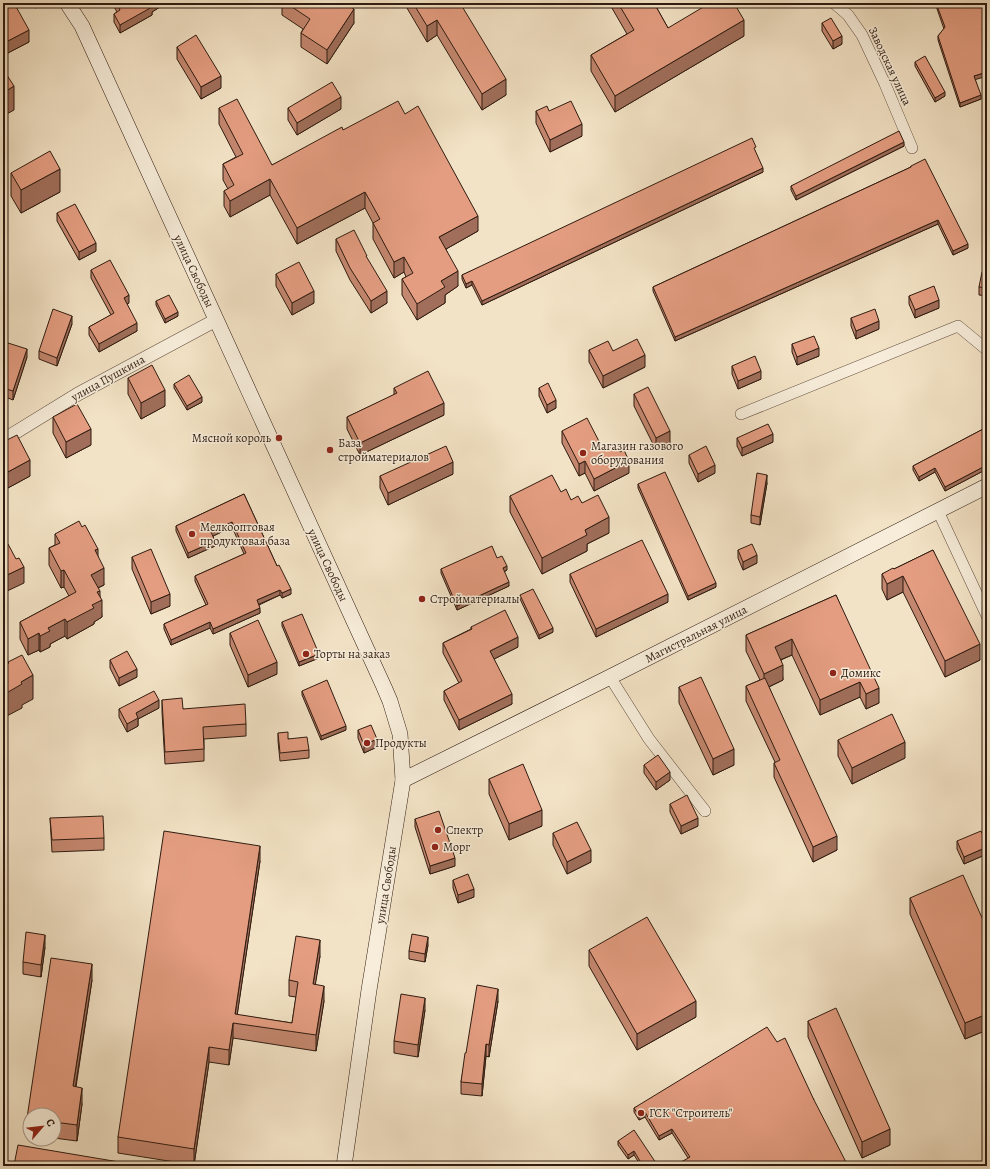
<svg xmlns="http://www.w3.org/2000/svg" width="990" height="1169" viewBox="0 0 990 1169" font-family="Alegreya,serif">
	<rect width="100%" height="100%" fill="#f3e3c6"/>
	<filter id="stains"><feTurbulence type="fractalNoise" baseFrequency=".005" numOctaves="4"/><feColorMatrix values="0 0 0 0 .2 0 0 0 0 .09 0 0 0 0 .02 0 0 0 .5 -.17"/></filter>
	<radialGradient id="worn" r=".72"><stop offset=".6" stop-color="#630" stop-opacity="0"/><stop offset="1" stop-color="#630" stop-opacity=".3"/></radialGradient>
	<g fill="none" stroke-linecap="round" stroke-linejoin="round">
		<!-- minor casing -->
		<g stroke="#604d3e" stroke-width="12">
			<g id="minor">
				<path d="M834 3 848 15 862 35 885 84 912 148"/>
				<path d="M741 414 958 326 987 350"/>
				<path d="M938 511 987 616"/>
				<path d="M610 677 649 739 705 811"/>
			</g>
		</g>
		<!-- tertiary casing -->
		<g stroke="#604d3e" stroke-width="14">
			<path id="tertiary" d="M3 440 78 394 216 320"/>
		</g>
		<!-- secondary casing -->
		<g stroke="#2f1b10" stroke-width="16">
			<g id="secondary">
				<path d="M67 3 82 26 384 687 390 701 400 734 403 780 369 990 344 1166"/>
				<path d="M403 780 610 677 987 486"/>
			</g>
		</g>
		<!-- minor -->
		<use href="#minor" stroke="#f7edda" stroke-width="11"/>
		<!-- tertiary -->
		<use href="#tertiary" stroke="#f7edda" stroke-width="13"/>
		<!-- secondary -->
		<use href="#secondary" stroke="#f7edda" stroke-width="15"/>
	</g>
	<!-- wall -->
	<g fill="#c4876f" stroke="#2f1b10">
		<path d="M33 3H44L35 8Z"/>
		<path d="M112 3H166L152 12V15L120 33 114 22V14L117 12Z"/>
		<path d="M282 3H345L354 23 327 64 301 47V33L303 29 282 15Z"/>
		<path d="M404 3H460L506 95 482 110 437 35 427 42Z"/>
		<path d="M609 3H654L668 28 744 36 615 112 591 71V55L627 34Z"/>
		<path d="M935 3H987V31L983 33 975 80 981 99 960 107 938 40V36L944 29Z"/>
		<path d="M3 6 29 42 4 55 3 52Z"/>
		<path d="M822 23 842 44 833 49 822 31Z"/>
		<path d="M177 47 221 88 201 99 177 59Z"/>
		<path d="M915 62 945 96 935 102 915 66Z"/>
		<path d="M219 108 272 165 343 130 405 114 478 231 446 249 458 286 445 295V303L417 320 402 295V279L406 277 404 272 394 278 373 239V223L365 208 297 244 270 195 230 217 224 206V191L228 189 223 180V164L236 157 219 124Z"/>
		<path d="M288 108 341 109 297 135 288 120Z"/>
		<path d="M536 111 582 136 550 152 536 123Z"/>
		<path d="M904 146 796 200 791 190V186Z"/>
		<path d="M756 151 755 152 763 172 482 305 472 285 466 288 462 279V275Z"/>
		<path d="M911 166 968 248 953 255 938 224 675 341 653 291V287L911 167Z"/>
		<path d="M11 173 60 192 21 213 11 196Z"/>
		<path d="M57 213 96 251 79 260 57 221Z"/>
		<path d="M336 239 367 258 387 303 371 313 350 280 336 251Z"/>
		<path d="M91 270 129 303 127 304 137 331 99 352 89 335V327L111 315 91 278Z"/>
		<path d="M987 273V296L979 295V287Z"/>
		<path d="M276 274 314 303 292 315 276 286Z"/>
		<path d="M909 296 939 308 915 318 909 304Z"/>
		<path d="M156 301 178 316 165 323 156 305Z"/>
		<path d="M851 318 879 329 856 339 851 326Z"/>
		<path d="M72 324 57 366 39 359V351Z"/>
		<path d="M792 344 819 356 797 365 792 352Z"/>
		<path d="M589 350 613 351 645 367 603 388 589 362Z"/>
		<path d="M27 357 13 400 3 396V359Z"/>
		<path d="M732 366 761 379 738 389 732 374Z"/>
		<path d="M128 378 165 406 141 419 128 394Z"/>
		<path d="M174 384 202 402 187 410 174 388Z"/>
		<path d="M394 388 444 415 360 455 347 429V417L394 395Z"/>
		<path d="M539 388 556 408 547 413 539 396Z"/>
		<path d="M634 394 670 443 656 450 634 406Z"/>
		<path d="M53 417 91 445 66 458 53 433Z"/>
		<path d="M987 427V469L945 491 935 472 919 481 913 470V466Z"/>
		<path d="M562 431 604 451 629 473 594 491 585 473 579 476 562 443Z"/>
		<path d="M737 438 773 442 742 456 737 446Z"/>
		<path d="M3 442 30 476 6 489 3 483Z"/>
		<path d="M689 455 715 473 698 482 689 463Z"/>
		<path d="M453 474 388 505 380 488V476Z"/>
		<path d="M767 483 760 525 751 523V515Z"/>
		<path d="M638 484 716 587 688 600 638 488Z"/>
		<path d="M561 492 571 500 582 503 609 533 587 544V551L542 574 510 512V496Z"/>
		<path d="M244 494 277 566 291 594 282 598 280 595 259 605 260 613 213 634 210 628 171 645 164 629V624L206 605 195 581V576L244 554 232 527 213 536 215 546 188 558 176 531V526Z"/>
		<path d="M55 534 98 556 104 585 98 588 100 597 102 617 94 622V624L67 639 65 636 50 644V647L40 652 39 650 28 655 20 639V622L69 596 64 587 61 588 49 565V548L55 545Z"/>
		<path d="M738 550 757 563 743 570 738 558Z"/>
		<path d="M933 550 980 660 945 677 903 592 887 600 882 589V574L894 569Z"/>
		<path d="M132 557 170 606 151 614 132 569Z"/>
		<path d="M497 558 507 570 504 572 509 586 457 610 441 573V569Z"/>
		<path d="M570 574 668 602 596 637 570 582Z"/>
		<path d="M520 595 553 632 539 639 520 599Z"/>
		<path d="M836 595 879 703 866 709 860 697 820 715 792 655 781 660 783 680 769 687 837 850 813 862 774 777V763L775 762 746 701V686L760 680 746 651V635Z"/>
		<path d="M282 622 319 658 299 666 282 626Z"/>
		<path d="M471 627 518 647 494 659 512 704 459 730 444 700V691L459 683 443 653V643L471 629Z"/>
		<path d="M230 633 277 674 248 687 230 645Z"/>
		<path d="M110 660 137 677 119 686 110 668Z"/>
		<path d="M679 687 734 765 713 775 679 703Z"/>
		<path d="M302 691 346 730 321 740 302 695Z"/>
		<path d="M162 700 183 709 246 724V736L204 739V761L165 764 162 712Z"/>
		<path d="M159 708 138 719V726L127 732 119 717V709Z"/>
		<path d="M358 730 377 747 364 753 358 738Z"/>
		<path d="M278 733 309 750V758L280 761 278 741Z"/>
		<path d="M838 740 905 758 852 784 838 756Z"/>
		<path d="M644 765 670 780 656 790 644 773Z"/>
		<path d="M489 779 542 826 509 840 489 794Z"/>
		<path d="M670 804 698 826 681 834 670 812Z"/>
		<path d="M50 818 104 838V850L52 852Z"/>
		<path d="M415 819 455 866 430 874 415 827Z"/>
		<path d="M553 833 591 862 567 874 553 845Z"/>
		<path d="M957 841 987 844V854L964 864 957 849Z"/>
		<path d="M260 861 237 1015 292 1023 296 997 289 996V980L320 956 315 984 324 1001 316 1051 233 1038 229 1065 209 1062 194 1165 118 1153V1137Z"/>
		<path d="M453 880 474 897 458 903 453 888Z"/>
		<path d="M910 898 987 929V1030L965 1039 910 914Z"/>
		<path d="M428 945 425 962 409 959V951Z"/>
		<path d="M45 947 41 977 23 974V962Z"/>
		<path d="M589 950 696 1017 637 1050 589 966Z"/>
		<path d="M92 980 76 1087 82 1104 77 1141 54 1138V1115H30V1134H27V1118Z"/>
		<path d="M498 1001 489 1057 486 1056 482 1096 461 1094V1082L466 1053Z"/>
		<path d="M425 1010 418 1057 394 1053V1041Z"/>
		<path d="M808 1021 890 1145 862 1158 808 1037Z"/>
		<path d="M777 1042 814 1100 688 1158 672 1133 659 1140 645 1117 639 1120 634 1112V1108Z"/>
		<path d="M618 1141 658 1166H641L634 1155 628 1159 618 1145Z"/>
	</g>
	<!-- shaded-wall -->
	<g fill="#a06e5a" stroke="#2f1b10">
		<path d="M37 3H44L35 8V4Z"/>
		<path d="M152 3H166L152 12V15L120 33V25Z"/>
		<path d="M354 9V23L327 64V50Z"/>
		<path d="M437 20V35L427 42V26Z"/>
		<path d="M744 20V36L615 112V96Z"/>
		<path d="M987 27V31L982 33V29Z"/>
		<path d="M29 30V42L4 55V43Z"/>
		<path d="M842 36V44L833 49V41Z"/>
		<path d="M987 72V76L974 80V76Z"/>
		<path d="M221 76V88L201 99V87Z"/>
		<path d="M506 79V95L482 110V94Z"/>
		<path d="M14 86V110L3 116V93Z"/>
		<path d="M945 92V96L935 102V98Z"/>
		<path d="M981 95V99L960 107V103Z"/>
		<path d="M341 97V109L297 135V123Z"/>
		<path d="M582 124V136L550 152V140Z"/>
		<path d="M904 142V146L796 200V196Z"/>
		<path d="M763 168V172L482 305V301Z"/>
		<path d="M60 169V192L21 213V190Z"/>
		<path d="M270 179V195L230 217V201Z"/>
		<path d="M365 192V208L297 244V228Z"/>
		<path d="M478 216V231L439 253V237Z"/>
		<path d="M938 220V224L675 341V337Z"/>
		<path d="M96 243V251L79 260V252Z"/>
		<path d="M968 244V248L953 255V251Z"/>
		<path d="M404 257V272L394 278V262Z"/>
		<path d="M458 271V286L445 295V303L417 320V304L441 281Z"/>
		<path d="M472 281V285L466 288V284Z"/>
		<path d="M314 291V303L292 315V303Z"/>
		<path d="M387 291V303L371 313V301Z"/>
		<path d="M129 295V303L124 306V298Z"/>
		<path d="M939 300V308L915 318V310Z"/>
		<path d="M178 312V316L165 323V319Z"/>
		<path d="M72 316V324L57 366V358Z"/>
		<path d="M879 321V329L856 339V331Z"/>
		<path d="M137 323V331L99 352V344Z"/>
		<path d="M819 348V356L797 365V357Z"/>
		<path d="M27 349V357L13 400V391Z"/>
		<path d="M645 355V367L603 388V376Z"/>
		<path d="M761 371V379L738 389V381Z"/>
		<path d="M165 390V406L141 419V403Z"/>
		<path d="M202 397V402L187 410V406Z"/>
		<path d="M556 400V408L547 413V405Z"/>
		<path d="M444 403V415L360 455V443Z"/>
		<path d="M91 429V445L66 458V442Z"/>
		<path d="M670 431V443L656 450V438Z"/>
		<path d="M773 434V442L742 456V448Z"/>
		<path d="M30 460V476L6 489V473Z"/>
		<path d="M585 461V473L579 476V464Z"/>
		<path d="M629 461V473L594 491V479Z"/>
		<path d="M453 462V474L388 505V493Z"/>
		<path d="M715 465V473L698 482V474Z"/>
		<path d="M987 465V469L945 491V487Z"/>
		<path d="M935 468V472L919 481V477Z"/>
		<path d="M767 475V483L760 525V517Z"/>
		<path d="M609 517V533L587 544V551L542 574V558L585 530Z"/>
		<path d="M232 522V527L211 537V532Z"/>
		<path d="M215 541V546L188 558V553Z"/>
		<path d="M98 549V566L95 550Z"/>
		<path d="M757 555V563L743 570V562Z"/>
		<path d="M507 566V570L503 572V568Z"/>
		<path d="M24 567V583L3 593V577Z"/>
		<path d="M104 568V585L91 591V575Z"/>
		<path d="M64 570V587L61 588V571Z"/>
		<path d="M903 576V592L887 600V584Z"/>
		<path d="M509 582V586L457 610V606Z"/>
		<path d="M716 583V587L688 600V596Z"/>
		<path d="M291 589V594L282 598V593Z"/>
		<path d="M280 590V595L257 605V600Z"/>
		<path d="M100 591V601L102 600V617L94 622V624L67 639V622L92 605 97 592Z"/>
		<path d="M170 594V606L151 614V602Z"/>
		<path d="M668 594V602L596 637V629Z"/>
		<path d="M260 608V613L213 634V629Z"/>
		<path d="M65 619V636L50 644V647L40 652V636L48 628Z"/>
		<path d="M210 622V628L171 645V640Z"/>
		<path d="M553 628V632L539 639V635Z"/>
		<path d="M39 633V650L28 655V639Z"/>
		<path d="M518 637V647L490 661V651Z"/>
		<path d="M792 639V655L775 662V647Z"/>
		<path d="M980 644V660L945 677V661Z"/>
		<path d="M319 654V658L299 666V662Z"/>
		<path d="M277 662V674L248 687V675Z"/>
		<path d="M783 665V680L764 689V674Z"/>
		<path d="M137 669V677L119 686V678Z"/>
		<path d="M33 675V699L22 705V708L3 718V695L21 682Z"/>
		<path d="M860 682V697L820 715V700Z"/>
		<path d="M879 688V703L866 709V694Z"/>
		<path d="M512 694V704L459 730V720Z"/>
		<path d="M159 700V708L138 719V726L127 732V724L136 713Z"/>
		<path d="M346 726V730L321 740V736Z"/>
		<path d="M377 739V747L364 753V745Z"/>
		<path d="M905 742V758L852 784V768Z"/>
		<path d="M734 749V765L713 775V759Z"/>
		<path d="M670 772V780L656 790V782Z"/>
		<path d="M542 810V826L509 840V824Z"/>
		<path d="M698 818V826L681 834V826Z"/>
		<path d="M837 836V850L813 862V847Z"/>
		<path d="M260 846V861L236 1023 235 1014Z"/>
		<path d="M987 847V854L964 864V857Z"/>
		<path d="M591 850V862L567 874V862Z"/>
		<path d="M455 858V866L430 874V866Z"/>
		<path d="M474 889V897L458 903V895Z"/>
		<path d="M45 935V947L41 977V965Z"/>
		<path d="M428 937V945L425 962V954Z"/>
		<path d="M320 940V956L313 999V984Z"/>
		<path d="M92 964V980L73 1102V1086Z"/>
		<path d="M324 986V1001L316 1051V1035Z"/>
		<path d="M498 989V1001L489 1057V1045Z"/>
		<path d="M425 998V1010L418 1057V1045Z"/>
		<path d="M696 1001V1017L637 1050V1034Z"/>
		<path d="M987 1014V1030L965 1039V1023Z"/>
		<path d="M233 1023V1038L229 1065V1050Z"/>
		<path d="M486 1044V1056L482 1096V1084Z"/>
		<path d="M209 1047V1062L194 1165V1149Z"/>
		<path d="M82 1088V1104L77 1141V1125Z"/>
		<path d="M645 1112V1117L639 1120V1116Z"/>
		<path d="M672 1129V1133L659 1140V1136Z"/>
		<path d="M890 1129V1145L862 1158V1142Z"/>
		<path d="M634 1151V1155L628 1159V1155Z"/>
	</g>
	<!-- building -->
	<g fill="#e49d81" stroke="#2f1b10">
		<path d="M9 3H14L29 30 4 43 3 40V6Z"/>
		<path d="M117 3H152L150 4 152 7 120 25 114 14 120 10Z"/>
		<path d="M286 3H345L354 9 327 50 301 33 310 19Z"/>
		<path d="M413 3H460L506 79 482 94 437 20 427 26Z"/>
		<path d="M618 3H654L668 28 710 3H734L744 20 615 96 591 55 634 30Z"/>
		<path d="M936 3H987V27L982 29 987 44V72L974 76 981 95 960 103 938 36 945 27Z"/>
		<path d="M831 18 842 36 833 41 822 23Z"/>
		<path d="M196 35 221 76 201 87 177 47Z"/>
		<path d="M925 56 945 92 935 98 915 62Z"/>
		<path d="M3 69 14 86 3 93Z"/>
		<path d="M332 82 341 97 297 123 288 108Z"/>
		<path d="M237 99 272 165 342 127 343 130 398 101 405 114 418 106 478 216 439 237 458 271 441 281 445 287 417 304 402 279 413 273 404 257 394 262 373 223 380 219 365 192 297 228 270 179 230 201 224 191 234 185 223 164 243 154 219 108Z"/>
		<path d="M571 101 582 124 550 140 536 111 547 106 549 111Z"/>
		<path d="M899 131 904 142 796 196 791 186Z"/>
		<path d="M752 138 756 147 754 148 763 168 482 301 472 281 466 284 462 275Z"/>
		<path d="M50 151 60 169 21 190 11 173Z"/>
		<path d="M925 159 968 244 953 251 938 220 675 337 653 287 911 167V166Z"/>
		<path d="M75 204 96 243 79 252 57 213Z"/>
		<path d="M354 230 367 256H366L387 291 371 301 350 268 336 239Z"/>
		<path d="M110 260 129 295 124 298 137 323 99 344 89 327 114 313 91 270Z"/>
		<path d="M299 262 314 291 292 303 276 274Z"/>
		<path d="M982 272 987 273V288L979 287Z"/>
		<path d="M934 286 939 300 915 310 909 296Z"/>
		<path d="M169 295 178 312 165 319 156 301Z"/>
		<path d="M53 309 72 316 57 358 39 351Z"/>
		<path d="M875 309 879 321 856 331 851 318Z"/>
		<path d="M814 336 819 348 797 357 792 344Z"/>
		<path d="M637 339 645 355 603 376 589 350 608 341 613 351Z"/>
		<path d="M8 343 27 349 13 391 3 388V359Z"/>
		<path d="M755 356 761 371 738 381 732 366Z"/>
		<path d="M152 365 165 390 141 403 128 378Z"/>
		<path d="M428 371 444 403 360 443 347 417 397 393 394 388Z"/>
		<path d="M189 375 202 397 187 406 174 384Z"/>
		<path d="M548 383 556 400 547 405 539 388Z"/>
		<path d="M648 387 670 431 656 438 634 394Z"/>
		<path d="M77 404 91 429 66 442 53 417Z"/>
		<path d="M587 418 604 451 616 445 620 452 624 450 629 461 594 479 585 461 579 464 562 431Z"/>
		<path d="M768 424 773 434 742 448 737 438Z"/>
		<path d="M987 427V465L945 487 935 468 919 477 913 466Z"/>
		<path d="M17 435 30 460 6 473 3 467V442Z"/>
		<path d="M446 446 453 462 388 493 380 476Z"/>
		<path d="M706 446 715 465 698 474 689 455Z"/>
		<path d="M665 472 716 583 688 596 638 484Z"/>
		<path d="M757 473 767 475 760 517 751 515Z"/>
		<path d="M552 475 561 492 566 489 571 500 578 496 582 503 598 495 609 517 585 530 587 535 542 558 510 496Z"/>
		<path d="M244 494 277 566 279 565 291 589 282 593 280 590 257 600 260 608 213 629 210 622 171 640 164 624 208 604 195 576 246 553 232 522 211 532 215 541 188 553 176 526Z"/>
		<path d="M79 521 82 527 85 525 98 549 95 550 104 568 91 575 100 591 97 592 102 600 92 605 94 608 67 622 65 619 48 628 50 631 40 636 39 633 28 639 20 622 76 592 64 570 61 571 49 548 60 543 55 534Z"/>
		<path d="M642 540 668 594 596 629 570 574Z"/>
		<path d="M8 544 16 559 19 558 24 567 3 577V547Z"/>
		<path d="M752 544 757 555 743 562 738 550Z"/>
		<path d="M492 546 497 558 502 556 507 566 503 568 509 582 457 606 441 569Z"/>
		<path d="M151 549 170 594 151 602 132 557Z"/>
		<path d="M933 550 980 644 945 661 903 576 887 584 882 574 893 568 894 569Z"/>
		<path d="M533 589 553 628 539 635 520 595Z"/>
		<path d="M836 595 879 688 866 694 860 682 820 700 792 639 775 647 783 665 764 674 746 635Z"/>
		<path d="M505 610 518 637 490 651 512 694 459 720 444 691 462 681 443 643 472 629 471 627Z"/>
		<path d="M302 614 319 654 299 662 282 622Z"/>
		<path d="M258 620 277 662 248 675 230 633Z"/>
		<path d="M127 651 137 669 119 678 110 660Z"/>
		<path d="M22 655 33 675 21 682 22 684 3 695V667L9 663 8 662Z"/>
		<path d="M701 677 734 749 713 759 679 687Z"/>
		<path d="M765 678 837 836 813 847 774 763 780 760 746 686Z"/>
		<path d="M327 680 346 726 321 736 302 691Z"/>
		<path d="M154 691 159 700 136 713 138 718 127 724 119 709Z"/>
		<path d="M182 698 183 709 245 704 246 724 203 727 204 749 165 752 162 700Z"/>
		<path d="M892 714 905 742 852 768 838 740Z"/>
		<path d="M371 725 377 739 364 745 358 730Z"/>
		<path d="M288 732V739L307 737 309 750 280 753 278 733Z"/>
		<path d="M658 755 670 772 656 782 644 765Z"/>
		<path d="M523 764 542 810 509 824 489 779Z"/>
		<path d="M687 795 698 818 681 826 670 804Z"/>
		<path d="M439 811 455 858 430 866 415 819Z"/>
		<path d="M103 816 104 838 52 840 50 818Z"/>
		<path d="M577 822 591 850 567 862 553 833Z"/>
		<path d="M164 831 260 846 235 1014 292 1023 298 982 289 980 296 936 320 940 313 984 324 986 316 1035 233 1023 229 1050 209 1047 194 1149 118 1137Z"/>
		<path d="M981 831 987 844V847L964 857 957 841Z"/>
		<path d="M468 874 474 889 458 895 453 880Z"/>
		<path d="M963 875 987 929V1014L965 1023 910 898Z"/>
		<path d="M647 917 696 1001 637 1034 589 950Z"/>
		<path d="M26 932 45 935 41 965 23 962Z"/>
		<path d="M412 934 428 937 425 954 409 951Z"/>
		<path d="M51 958 92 964 73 1086 82 1088 77 1125 54 1122V1115H30V1118H27Z"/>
		<path d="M477 985 498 989 489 1045 486 1044 482 1084 461 1082 465 1053H466Z"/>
		<path d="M401 994 425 998 418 1045 394 1041Z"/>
		<path d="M836 1008 890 1129 862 1142 808 1021Z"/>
		<path d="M767 1027 777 1042 785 1038 814 1100 848 1166H674L690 1157 672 1129 659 1136 645 1112 639 1116 634 1108Z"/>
		<path d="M634 1130 658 1166H643L634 1151 628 1155 618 1141Z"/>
		<path d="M18 1145 143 1166H18L14 1165Z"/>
	</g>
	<!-- markers -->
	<g fill="#8f2418" stroke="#f7edda" stroke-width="1.5">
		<circle cx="279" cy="438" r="4"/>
		<circle cx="330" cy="450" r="4"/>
		<circle cx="583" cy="453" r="4"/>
		<circle cx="192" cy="534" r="4"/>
		<circle cx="422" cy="599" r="4"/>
		<circle cx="306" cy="654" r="4"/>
		<circle cx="833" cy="673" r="4"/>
		<circle cx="367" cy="743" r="4"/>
		<circle cx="438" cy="830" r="4"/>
		<circle cx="435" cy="847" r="4"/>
		<circle cx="641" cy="1113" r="4"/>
	</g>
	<g text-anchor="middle" stroke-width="3" stroke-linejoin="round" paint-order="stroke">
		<!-- street labels -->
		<g font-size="12" fill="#2f1b10" stroke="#f7edda">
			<text transform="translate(890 66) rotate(65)" y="4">Заводская улица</text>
			<text transform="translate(194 271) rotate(65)" y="4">улица Свободы</text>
			<text transform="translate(108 378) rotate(-29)" y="4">улица Пушкина</text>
			<text transform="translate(328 565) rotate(65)" y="4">улица Свободы</text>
			<text transform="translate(696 634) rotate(-27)" y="4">Магистральная улица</text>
			<text transform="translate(386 885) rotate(-81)" y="4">улица Свободы</text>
		</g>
		<!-- poi labels -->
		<g font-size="12" fill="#2f1b10" stroke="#f7edda" text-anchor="start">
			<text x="271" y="442" text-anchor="end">Мясной король</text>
			<text x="338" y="447">База<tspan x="338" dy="14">стройматериалов</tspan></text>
			<text x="591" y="450">Магазин газового<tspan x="591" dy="14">оборудования</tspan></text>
			<text x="200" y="531">Мелкооптовая<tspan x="200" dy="14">продуктовая база</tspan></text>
			<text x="430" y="603">Стройматериалы</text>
			<text x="314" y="658">Торты на заказ</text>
			<text x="841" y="677">Домикс</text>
			<text x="375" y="747">Продукты</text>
			<text x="446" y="834">Спектр</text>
			<text x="443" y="851">Морг</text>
			<text x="649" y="1117">ГСК "Строитель"</text>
		</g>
	</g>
	<!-- margin -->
	<rect width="990" height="1169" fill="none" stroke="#f3e3c6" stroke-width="16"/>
	<rect x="4" y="4" width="982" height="1161" fill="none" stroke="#2f1b10" stroke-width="2"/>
	<rect x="8" y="8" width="974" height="1153" fill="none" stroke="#2f1b10"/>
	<!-- north arrow -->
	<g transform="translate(42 1127) rotate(62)"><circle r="19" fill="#f7edda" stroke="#a79989"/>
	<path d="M0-3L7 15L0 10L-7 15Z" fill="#8f2418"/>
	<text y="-6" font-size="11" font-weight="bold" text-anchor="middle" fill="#2f1b10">С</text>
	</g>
	<rect width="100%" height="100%" filter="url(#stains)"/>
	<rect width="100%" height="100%" fill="url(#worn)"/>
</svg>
